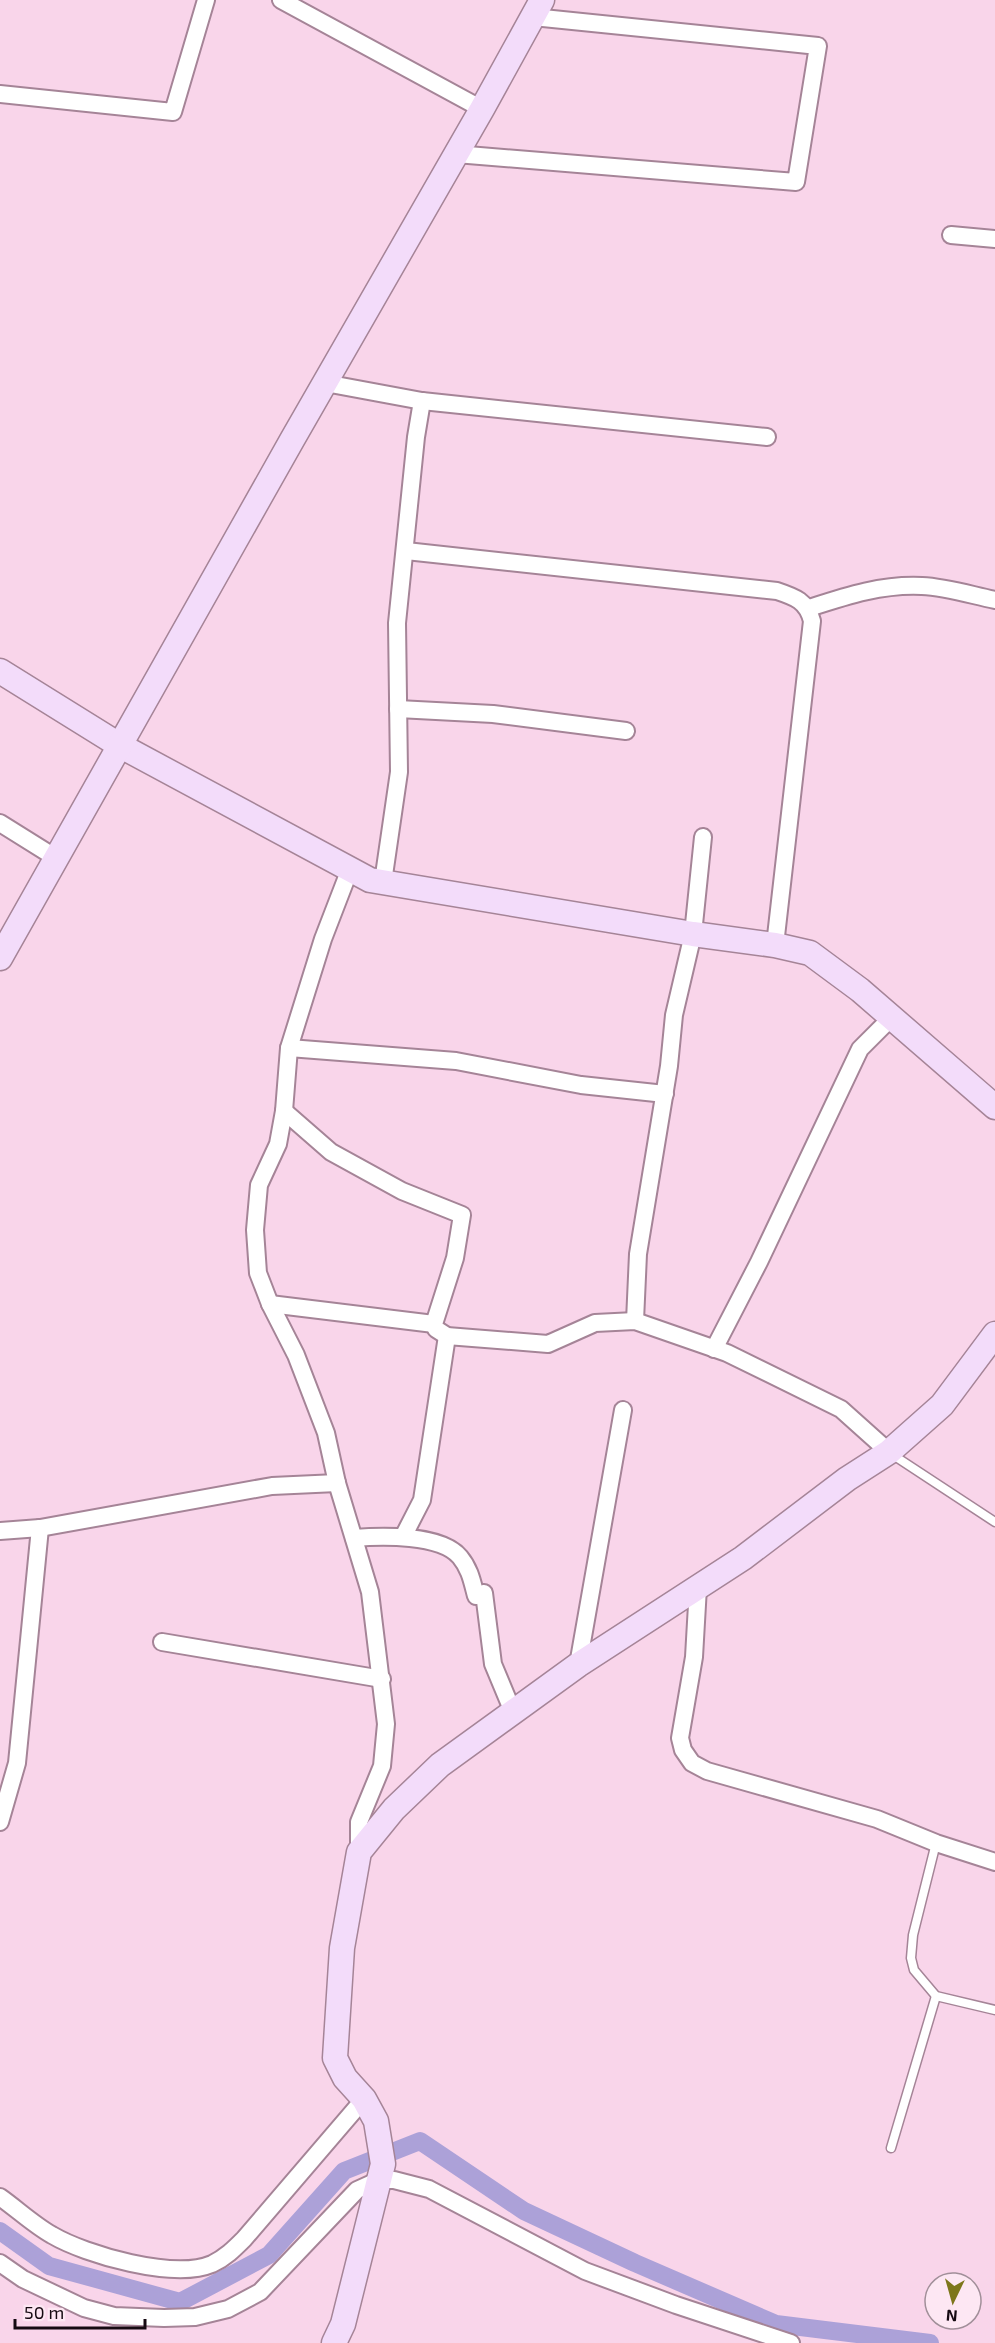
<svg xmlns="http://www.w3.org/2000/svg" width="995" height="2343" viewBox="0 0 995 2343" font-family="'Exo 2',sans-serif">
	<rect width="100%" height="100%" fill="#f9d5ea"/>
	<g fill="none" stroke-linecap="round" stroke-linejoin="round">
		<!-- canal -->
		<path stroke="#aca1d8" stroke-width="18" d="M0 2231 49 2266 180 2302 269 2255 344 2171 420 2141 524 2211 635 2263 776 2324 930 2343"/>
		<!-- lane casing -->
		<g stroke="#a58497" stroke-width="11">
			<g id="lane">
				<path d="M890 1453 995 1522"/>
				<path d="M936 1843 913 1935 911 1958 914 1970 936 1996 995 2010"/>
				<path d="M891 2148 936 1996"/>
			</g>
		</g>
		<!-- street casing -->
		<g stroke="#a58497" stroke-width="20">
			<g id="street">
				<path d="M281 0 482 109"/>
				<path d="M0 94 173 112 206 0"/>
				<path d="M456 154 796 182 818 46 533 17"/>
				<path d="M951 235 995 239"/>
				<path d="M325 383 422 401 767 437"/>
				<path d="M406 551 777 591C795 597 807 601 812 621L775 945"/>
				<path d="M809 608C846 596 882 584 922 586 946 587 971 595 995 600"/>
				<path d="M398 709 493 714 626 731"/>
				<path d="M0 823 56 858"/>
				<path d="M350 869 323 939 289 1048 284 1111 278 1144 259 1185 255 1230 258 1273 270 1304 296 1355 326 1433 337 1483 370 1592 386 1724 382 1766 359 1822V1852"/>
				<path d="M383 882 399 772 397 623 416 437 422 401"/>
				<path d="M289 1048 456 1061 581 1085 665 1094"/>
				<path d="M284 1111 331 1152 402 1191 462 1215 455 1258 434 1324 436 1329 447 1336 548 1344 595 1323 635 1321 727 1353 841 1409 889 1452"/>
				<path d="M270 1304 434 1324"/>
				<path d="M635 1321 638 1254 669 1066 674 1015 693 934 703 837"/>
				<path d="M714 1349 759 1262 860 1049 891 1018"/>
				<path d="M0 1531 40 1528 272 1486 337 1483"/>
				<path d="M403 1537 422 1500 447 1336"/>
				<path d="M354 1538C381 1536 441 1534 460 1557 470 1569 472 1581 476 1596"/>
				<path d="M698 1587 694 1657 680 1738 683 1750 692 1763 707 1771 877 1819 936 1843 995 1862"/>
				<path d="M484 1593 493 1664 513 1712"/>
				<path d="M162 1642 382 1679"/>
				<path d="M578 1665 623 1410"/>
				<path d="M0 1822 17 1763 40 1528"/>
				<path d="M0 2197C17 2209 34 2225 52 2235 86 2255 174 2280 212 2264 225 2258 234 2249 244 2239L364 2099"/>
				<path d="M0 2263 23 2279 84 2308 114 2316 164 2318 195 2317 228 2309 260 2292 357 2190 379 2180H394L429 2189 585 2271 676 2305 791 2343"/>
			</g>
		</g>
		<!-- secondary casing -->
		<g stroke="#a58497" stroke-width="27">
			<g id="secondary">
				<path d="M0 671 119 745 370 880 693 934 775 945 810 953 860 990 995 1107"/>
				<path d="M0 958 292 440 482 109 542 0"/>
				<path d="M334 2343 343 2324 383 2164 376 2121 364 2099 345 2078 335 2058 342 1948 359 1852 394 1809 440 1765 578 1665 743 1558 847 1479 889 1452 942 1405 995 1334"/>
			</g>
		</g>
		<!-- lane -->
		<use href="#lane" stroke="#fff" stroke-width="8"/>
		<!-- street -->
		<use href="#street" stroke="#fff" stroke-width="16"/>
		<!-- secondary -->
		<use href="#secondary" stroke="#f3dcfa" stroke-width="24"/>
	</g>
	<!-- north arrow -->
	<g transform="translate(953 2301) rotate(185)"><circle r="28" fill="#fde7f3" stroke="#a18f99" stroke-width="1.5"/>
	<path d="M0-4.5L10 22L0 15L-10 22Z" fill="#7d761b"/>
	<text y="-9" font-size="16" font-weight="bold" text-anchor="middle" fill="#160a12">N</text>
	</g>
	<!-- scale -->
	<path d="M15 2319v9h130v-9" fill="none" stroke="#160a12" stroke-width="3"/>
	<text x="24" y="2319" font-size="18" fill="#160a12" stroke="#fde7f3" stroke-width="4.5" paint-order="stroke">50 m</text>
</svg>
